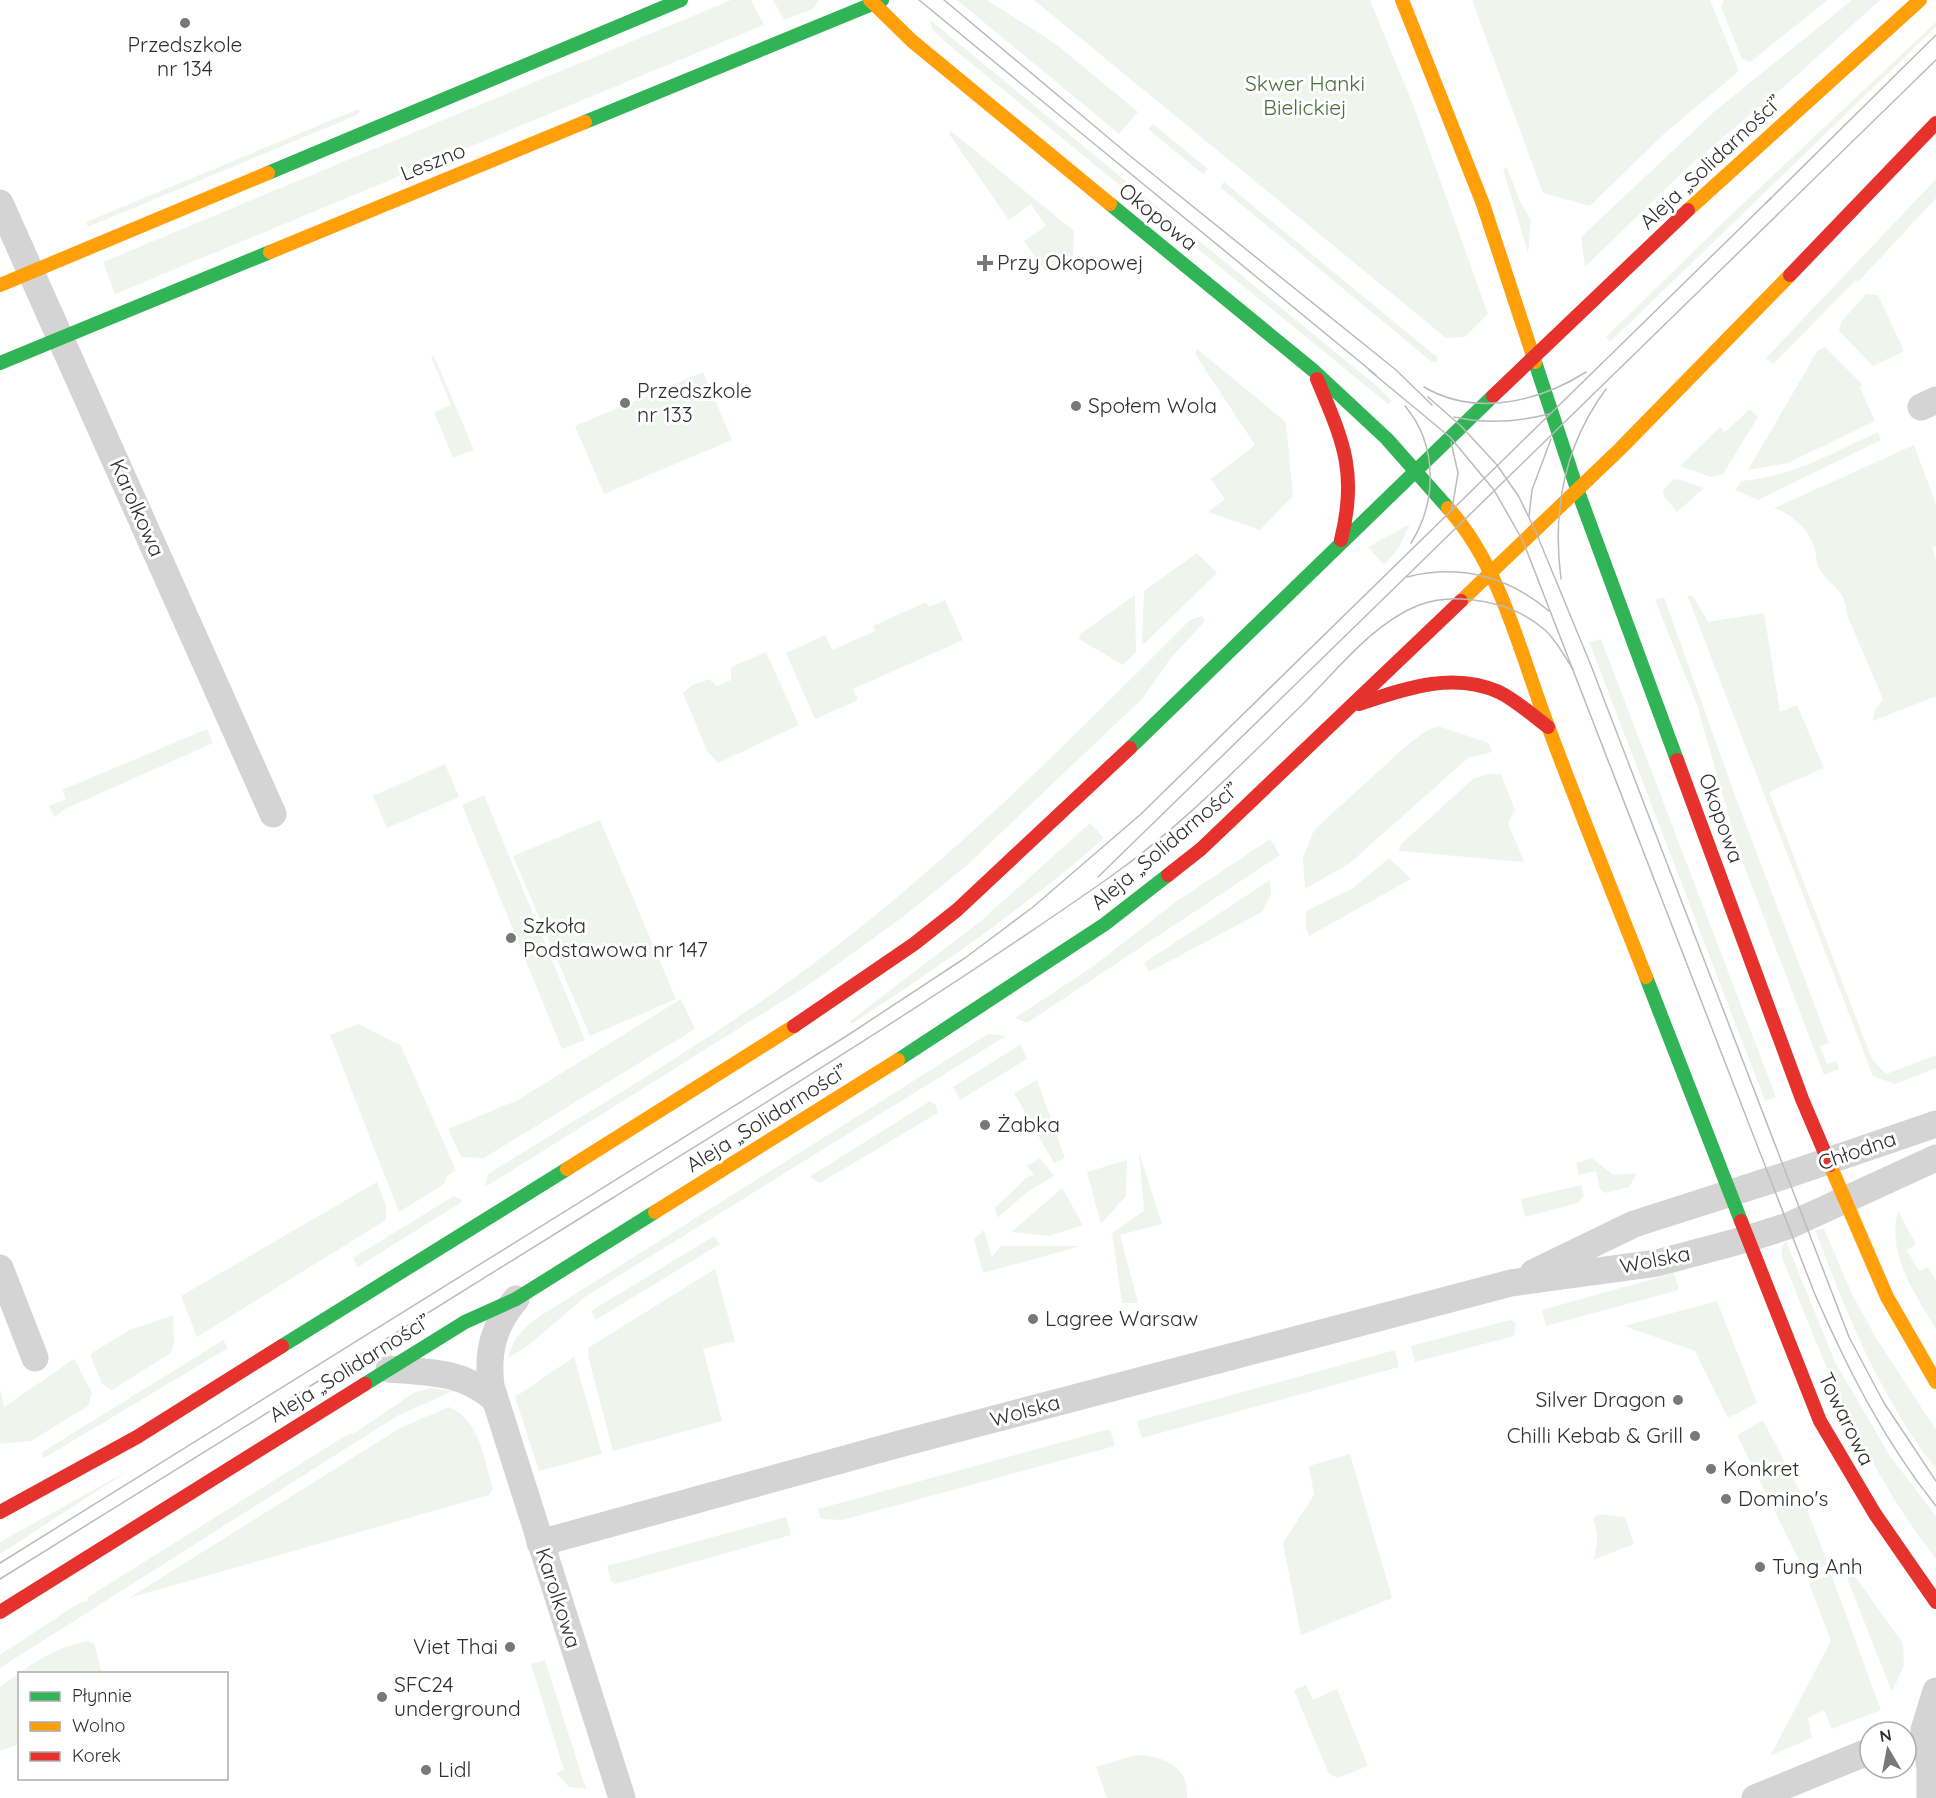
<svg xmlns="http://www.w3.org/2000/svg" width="1936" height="1798" viewBox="0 0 1936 1798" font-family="Quicksand,sans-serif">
	<rect width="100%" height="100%" fill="#fff"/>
	<!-- green -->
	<g fill="#eff5ec">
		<path d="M731 0H751L764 25 115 294 103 262Z"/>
		<path d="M773 0H819L813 9 784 20Z"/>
		<path d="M957 0H987L1056 44 1138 112 1119 134Z"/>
		<path d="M1034 0H1370L1414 107 1488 314 1465 337 1446 338Z"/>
		<path d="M1472 0H1710L1739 71 1664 134 1590 206 1543 193Z"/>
		<path d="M1724 0H1828L1750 62 1742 59 1721 7Z"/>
		<path d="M1852 0H1880L1794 78 1689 166 1585 267 1581 237 1715 111Z"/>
		<path d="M929 19 1172 219 1168 225 950 46 933 30Z"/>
		<path d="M1936 22V27L1610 342 1606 337 1732 214Z"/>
		<path d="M358 109 360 111 357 115 88 227 86 222Z"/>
		<path d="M1153 124 1208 169 1203 174 1148 129Z"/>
		<path d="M951 131 1074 231 1073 257 1045 271 1024 241 1046 226 1031 204 1009 220 949 134Z"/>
		<path d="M1507 167 1520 201 1531 220 1528 253 1503 169Z"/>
		<path d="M1936 179V198L1858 282 1856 280 1773 364 1766 358Z"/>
		<path d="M1224 182 1437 357V362H1432L1220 187Z"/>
		<path d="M1187 231 1377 386 1392 401 1388 404 1183 237Z"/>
		<path d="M1866 294 1878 295 1904 351 1873 366 1839 331 1841 322Z"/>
		<path d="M1825 347 1862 384 1860 388 1875 421 1788 463 1748 470 1818 350Z"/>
		<path d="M1197 349 1286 422 1293 496 1260 530 1208 512 1225 499 1211 479 1255 445 1195 354Z"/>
		<path d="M434 356 474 450 453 458 434 412 451 405 431 357Z"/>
		<path d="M703 372 732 440 604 494 575 426Z"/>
		<path d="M1750 409 1758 417 1723 474 1711 477 1680 466 1720 427 1725 432Z"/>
		<path d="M1878 432 1881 440 1758 500 1735 490 1741 481C1791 477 1832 453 1878 432Z"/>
		<path d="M1914 445 1936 504V546L1932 547 1936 560V696L1873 721 1875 710 1883 699 1847 615C1845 584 1826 586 1817 564 1816 560 1816 555 1815 550 1809 529 1794 516 1774 508Z"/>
		<path d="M1678 479 1704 488 1677 512 1664 496 1663 491 1672 480Z"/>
		<path d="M1410 524 1398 549 1384 565 1368 547Z"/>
		<path d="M1197 553 1217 573 1144 644 1142 643 1144 591Z"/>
		<path d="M1135 595 1136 652 1123 665 1079 639 1080 634Z"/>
		<path d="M1687 595 1694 597 1708 622 1764 613 1780 712 1797 705 1824 768 1769 792 1872 1059 1886 1074 1936 1055V1068L1895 1084 1873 1076Z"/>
		<path d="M1664 597 1737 801 1829 1043 1820 1046 1827 1064 1836 1061 1839 1069 1824 1075 1740 855 1697 705 1655 600Z"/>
		<path d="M945 600 963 640 853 689 858 700 815 719 786 653 825 635 832 650 875 631 873 626 926 602 929 607Z"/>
		<path d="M1202 616 1205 621 1170 659 1143 698 965 867 904 916 813 982 485 1187 488 1174C615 1095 746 1020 862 926 979 832 1084 726 1190 620Z"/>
		<path d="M1601 639 1776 1097 1765 1101 1589 642Z"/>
		<path d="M766 652 799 725 718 763 707 751 683 693 692 685 709 679 717 686 731 680V667Z"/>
		<path d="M1438 726 1489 743 1492 752 1468 758 1350 863 1305 889 1303 858 1314 830 1405 747 1426 731Z"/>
		<path d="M207 729 213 743 65 809 54 817 49 806 66 799 62 790Z"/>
		<path d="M445 764 459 797 387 828 373 796Z"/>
		<path d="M1487 774H1501L1515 810 1508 823 1524 862 1399 851 1400 845 1473 779Z"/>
		<path d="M484 795 585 1040 562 1049 462 805Z"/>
		<path d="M600 820 676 999 590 1036 513 856Z"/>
		<path d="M1090 823 1104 838C1025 908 940 966 852 1024L850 1021 982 920Z"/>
		<path d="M1270 839 1280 855 1027 1023 1015 1018 1095 965 1174 903Z"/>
		<path d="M1389 858 1411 879 1309 936 1306 928V911L1353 888Z"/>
		<path d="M1270 880 1271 895 1262 912 1149 972 1144 963Z"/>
		<path d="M681 999 695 1029 484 1158 461 1157 448 1129 518 1100Z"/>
		<path d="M359 1024 401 1046 456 1170 447 1176 444 1184 399 1212 330 1035Z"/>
		<path d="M988 1034 1006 1036 585 1297 529 1345 508 1358C513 1338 523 1328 540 1316Z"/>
		<path d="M1021 1044 1027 1059 960 1100 953 1087Z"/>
		<path d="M1037 1080 1065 1158 1054 1163 1014 1093Z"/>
		<path d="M930 1101 935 1104 938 1113 820 1183 811 1178V1176Z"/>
		<path d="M1139 1152 1162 1224 1120 1235 1138 1303H1122L1112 1233 1144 1211Z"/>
		<path d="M1040 1158 1054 1176 1029 1191 997 1218 995 1208 1026 1178 1034 1175 1027 1166Z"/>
		<path d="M1592 1158 1613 1175 1637 1173 1629 1187 1605 1193 1600 1189 1596 1171 1579 1175 1576 1163Z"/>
		<path d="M1127 1160 1126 1196 1101 1224 1087 1172Z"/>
		<path d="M377 1182 386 1205V1220L197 1337 181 1296Z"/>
		<path d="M1581 1185 1584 1195 1578 1203 1525 1217 1521 1199Z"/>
		<path d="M1062 1188 1083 1225 1049 1236 1011 1232Z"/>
		<path d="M454 1196 463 1201 358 1267 353 1258Z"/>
		<path d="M1898 1211 1916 1244 1907 1250 1919 1271 1928 1267 1936 1281V1329C1915 1293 1886 1254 1898 1211Z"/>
		<path d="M1824 1229 1852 1294 1876 1338 1936 1430V1469C1880 1397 1847 1315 1815 1230Z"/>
		<path d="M984 1230 992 1257 1001 1246H1081L983 1273 974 1239Z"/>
		<path d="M714 1236 720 1244 596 1320 591 1311Z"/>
		<path d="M1786 1241 1835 1362 1890 1456 1936 1516V1559C1865 1468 1824 1364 1782 1257L1781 1249Z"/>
		<path d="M715 1269 735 1341 703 1349 722 1421 613 1451 588 1356V1348Z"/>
		<path d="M1674 1273 1679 1290 1546 1326 1542 1310Z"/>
		<path d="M1717 1301 1757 1403 1728 1418 1695 1351 1624 1326Z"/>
		<path d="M173 1315 174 1342 171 1353 112 1390 102 1384 90 1354 130 1330Z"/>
		<path d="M1510 1320 1516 1323 1514 1336 1415 1362 1411 1346Z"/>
		<path d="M223 1340 228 1348 44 1458 41 1453Z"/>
		<path d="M1395 1350 1399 1367 1142 1438 1137 1421Z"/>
		<path d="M574 1357 602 1454 539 1471 515 1397Z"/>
		<path d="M74 1359 92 1393 88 1406 31 1441 0 1444V1388L4 1407Z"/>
		<path d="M432 1388 453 1391 397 1416 0 1668V1655L79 1603 87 1601 88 1597 350 1433 353 1434 415 1392Z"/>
		<path d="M449 1407C480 1420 484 1460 493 1489L489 1495 129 1598 400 1428Z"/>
		<path d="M1763 1420 1800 1491 1828 1564 1806 1575 1737 1435Z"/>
		<path d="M1110 1429 1115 1446 842 1520 821 1519 818 1509Z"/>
		<path d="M1350 1454 1392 1598 1301 1635 1283 1543 1314 1495 1309 1466Z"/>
		<path d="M131 1469 11 1547 0 1554V1542Z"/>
		<path d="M1598 1514 1625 1517 1634 1544 1593 1560C1598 1545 1599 1535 1593 1519Z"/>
		<path d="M786 1517 791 1535 615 1584 611 1581 607 1566Z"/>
		<path d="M1831 1574 1881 1710 1832 1729 1824 1710 1808 1718 1812 1738 1770 1756 1831 1641 1809 1584Z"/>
		<path d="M1854 1575 1903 1644 1904 1665 1892 1692 1847 1578Z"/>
		<path d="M86 1641 94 1643 102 1673 20 1674 19 1744 0 1751V1687C29 1666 51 1649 86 1641Z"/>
		<path d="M545 1660 586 1789 569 1787 556 1773 564 1770 531 1664Z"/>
		<path d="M1306 1685 1313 1700 1337 1689 1368 1766 1338 1778 1329 1774 1294 1690Z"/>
		<path d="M1136 1755C1162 1755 1190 1767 1187 1798H1107L1096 1767Z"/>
	</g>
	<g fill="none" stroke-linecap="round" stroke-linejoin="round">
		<!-- street -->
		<g stroke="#d4d4d4" stroke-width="27">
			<path d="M0 203 273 814"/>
			<path d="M1921 407 1936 400"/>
			<path d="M0 1268 35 1358"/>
			<path d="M1533 1273 1634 1224 1787 1175 1936 1124"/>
			<path d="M516 1299C493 1326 487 1352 491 1386L622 1798"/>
			<path d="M389 1369C427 1372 463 1371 493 1398"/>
			<path d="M540 1543 903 1443 1511 1283 1657 1263 1747 1239 1788 1226 1936 1158"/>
			<path d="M1755 1798 1870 1751"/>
			<path d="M1930 1798V1768L1924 1730 1936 1691"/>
		</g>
		<!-- fast -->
		<g stroke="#30b455" stroke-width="14">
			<path d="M585 122 882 0"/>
			<path d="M268 173 681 0"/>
			<path d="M1110 204 1314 371 1387 439 1448 508"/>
			<path d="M1535 362 1577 489 1677 760"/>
			<path d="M0 363 270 252"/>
			<path d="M1130 748 1493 396"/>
			<path d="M1646 977 1741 1221"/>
			<path d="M898 1060 1105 924 1168 875"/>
			<path d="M282 1346 567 1169"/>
			<path d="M365 1384 465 1322 516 1299 655 1212"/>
		</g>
		<!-- slow -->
		<g stroke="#ff9f0a" stroke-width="14">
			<path d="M870 0 912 41 1110 204"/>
			<path d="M1402 0 1483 204 1535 362"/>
			<path d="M1688 210 1920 0"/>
			<path d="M270 252 585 122"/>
			<path d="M0 285 268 173"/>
			<path d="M1448 508C1501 567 1520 653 1548 726 1579 810 1613 893 1646 977"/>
			<path d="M1461 601 1620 449 1790 275"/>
			<path d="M1830 1165 1887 1297 1936 1382"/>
			<path d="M567 1169 794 1026"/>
			<path d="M655 1212 898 1060"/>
		</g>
		<!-- jam -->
		<g stroke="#e5322d" stroke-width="14">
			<path d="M1790 275 1936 123"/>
			<path d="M1317 379C1343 441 1358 472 1341 540"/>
			<path d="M1493 396 1688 210"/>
			<path d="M1359 704C1404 689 1452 671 1499 692 1517 701 1532 715 1548 727"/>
			<path d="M1677 760 1802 1099 1830 1165"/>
			<path d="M1168 875 1201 849 1461 601"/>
			<path d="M794 1026 914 944 957 910 1130 748"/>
			<path d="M1741 1221 1820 1421 1875 1514 1936 1602"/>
			<path d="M0 1512 137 1437 282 1346"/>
			<path d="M0 1612 365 1384"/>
		</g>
		<!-- tram -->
		<g stroke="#bbb" stroke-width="1.5">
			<path d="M919 0 1376 375"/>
			<path d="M944 0 1129 155 1396 370 1432 405"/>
			<path d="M1766 203 1936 35"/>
			<path d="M1369 370 1450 437 1494 490 1523 541 1814 1292C1847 1368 1884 1441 1936 1506"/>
			<path d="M1424 387C1475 417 1539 402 1586 372"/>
			<path d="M1428 397 1461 426 1497 465 1519 497 1535 530 1590 663 1849 1337 1884 1403 1936 1481"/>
			<path d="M1405 406C1438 445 1437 502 1411 543"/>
			<path d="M1454 417C1486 424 1517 422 1549 414"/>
			<path d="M1451 442 1458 473 1452 509"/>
			<path d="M1529 516 1532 490 1551 439"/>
			<path d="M1407 577C1459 564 1508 576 1549 611"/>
			<path d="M1561 579C1552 510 1564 446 1606 389"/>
			<path d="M1098 877 1936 60"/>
			<path d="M0 1563 845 1037 965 958 1033 907 1141 814 1771 198"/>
			<path d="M0 1579C204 1453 407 1325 611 1199 779 1094 948 991 1110 877 1181 827 1241 764 1303 704 1337 670 1373 623 1419 605 1458 591 1514 602 1545 630 1557 641 1564 656 1573 669"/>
		</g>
	</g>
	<!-- markers -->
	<g fill="#787878" stroke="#fff" stroke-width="2">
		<circle cx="185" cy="23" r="6"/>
		<path d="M982 254h6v6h6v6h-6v6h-6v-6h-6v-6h6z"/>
		<circle cx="625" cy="403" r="6"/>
		<circle cx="1076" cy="406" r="6"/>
		<circle cx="511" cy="938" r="6"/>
		<circle cx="985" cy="1125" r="6"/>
		<circle cx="1033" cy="1319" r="6"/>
		<circle cx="1678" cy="1400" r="6"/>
		<circle cx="1695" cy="1436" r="6"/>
		<circle cx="1711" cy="1469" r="6"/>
		<circle cx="1726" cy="1499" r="6"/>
		<circle cx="1760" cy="1567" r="6"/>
		<circle cx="510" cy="1647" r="6"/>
		<circle cx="382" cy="1697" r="6"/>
		<circle cx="426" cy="1770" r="6"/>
	</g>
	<g text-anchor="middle" stroke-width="6" stroke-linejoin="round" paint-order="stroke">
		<!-- poi labels -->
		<g font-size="21" fill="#2f2f2f" stroke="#fff" text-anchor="start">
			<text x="185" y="52" text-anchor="middle">Przedszkole<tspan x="185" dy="24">nr 134</tspan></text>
			<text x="997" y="270">Przy Okopowej</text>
			<text x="637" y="398">Przedszkole<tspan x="637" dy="24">nr 133</tspan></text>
			<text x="1088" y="413">Społem Wola</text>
			<text x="523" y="933">Szkoła<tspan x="523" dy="24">Podstawowa nr 147</tspan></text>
			<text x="997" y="1132">Żabka</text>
			<text x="1045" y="1326">Lagree Warsaw</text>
			<text x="1666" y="1407" text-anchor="end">Silver Dragon</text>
			<text x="1683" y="1443" text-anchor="end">Chilli Kebab &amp; Grill</text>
			<text x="1723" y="1476">Konkret</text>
			<text x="1738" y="1506">Domino's</text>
			<text x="1772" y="1574">Tung Anh</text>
			<text x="498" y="1654" text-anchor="end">Viet Thai</text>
			<text x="394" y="1692">SFC24<tspan x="394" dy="24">underground</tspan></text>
			<text x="438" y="1777">Lidl</text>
		</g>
		<!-- park labels -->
		<g font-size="21" fill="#496e39" stroke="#fff">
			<text x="1305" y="91">Skwer Hanki<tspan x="1305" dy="24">Bielickiej</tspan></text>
		</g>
		<!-- street labels -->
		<g font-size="21" fill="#2f2f2f" stroke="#fff">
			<text transform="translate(433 162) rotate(-22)" y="7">Leszno</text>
			<text transform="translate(1711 162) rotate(-43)" y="7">Aleja „Solidarności”</text>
			<text transform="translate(1158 217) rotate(39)" y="7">Okopowa</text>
			<text transform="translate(137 508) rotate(66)" y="7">Karolkowa</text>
			<text transform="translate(1721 818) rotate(70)" y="7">Okopowa</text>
			<text transform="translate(1165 846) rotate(-40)" y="7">Aleja „Solidarności”</text>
			<text transform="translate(767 1118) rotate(-32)" y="7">Aleja „Solidarności”</text>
			<text transform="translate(1857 1151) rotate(-19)" y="7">Chłodna</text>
			<text transform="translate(1655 1260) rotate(-11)" y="7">Wolska</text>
			<text transform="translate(350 1368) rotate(-32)" y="7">Aleja „Solidarności”</text>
			<text transform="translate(1025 1411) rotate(-15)" y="7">Wolska</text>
			<text transform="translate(1846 1419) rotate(64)" y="7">Towarowa</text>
			<text transform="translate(558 1598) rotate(72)" y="7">Karolkowa</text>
		</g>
	</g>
	<!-- legend -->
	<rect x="18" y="1672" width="210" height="108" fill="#ffffff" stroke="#acacac" stroke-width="1.5"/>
	<rect x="30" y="1692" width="30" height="9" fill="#30b455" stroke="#acacac" stroke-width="1.5"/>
	<text x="72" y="1702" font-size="18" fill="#2f2f2f">Płynnie</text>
	<rect x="30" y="1722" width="30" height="9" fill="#ff9f0a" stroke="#acacac" stroke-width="1.5"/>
	<text x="72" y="1732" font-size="18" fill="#2f2f2f">Wolno</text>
	<rect x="30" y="1752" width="30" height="9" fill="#e5322d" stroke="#acacac" stroke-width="1.5"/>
	<text x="72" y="1762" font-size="18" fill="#2f2f2f">Korek</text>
	<!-- north arrow -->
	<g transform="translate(1888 1750) rotate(350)"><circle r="28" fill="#ffffff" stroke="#acacac" stroke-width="1.5"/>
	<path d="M0-4.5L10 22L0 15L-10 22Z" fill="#787878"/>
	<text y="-9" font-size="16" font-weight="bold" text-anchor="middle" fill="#2f2f2f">N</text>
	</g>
</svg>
